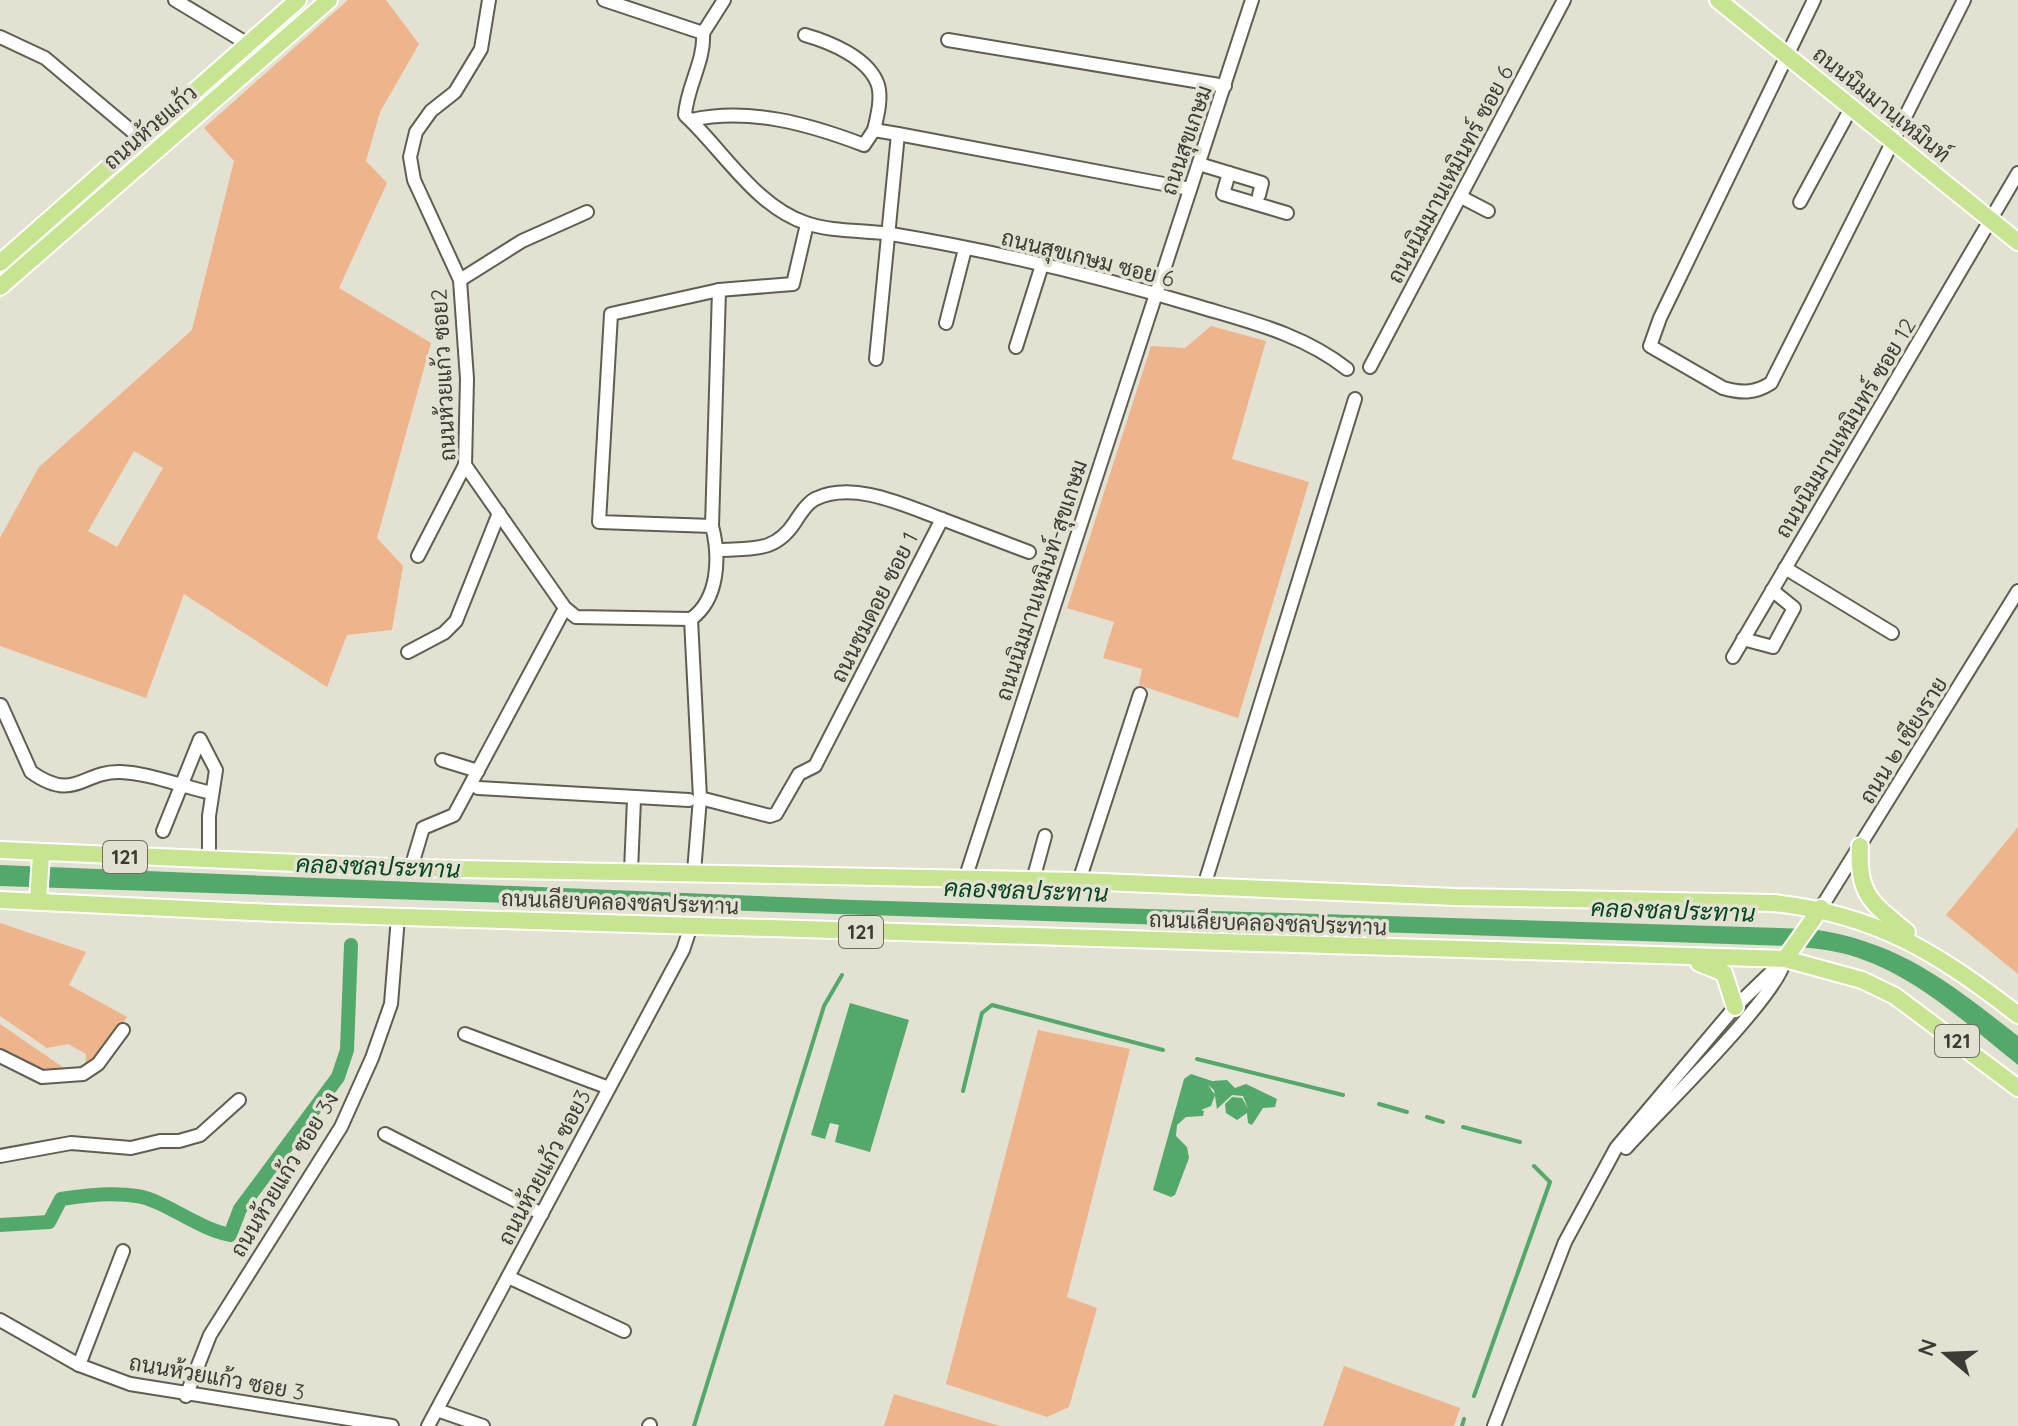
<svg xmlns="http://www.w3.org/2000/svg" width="2018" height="1426" viewBox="0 0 2018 1426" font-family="Quicksand,Sarabun,sans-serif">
	<rect width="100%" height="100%" fill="#e3e1d1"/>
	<!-- green -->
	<g fill="#eeb48c" fill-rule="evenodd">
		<path d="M348 0H386L419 44 380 112 366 161 387 183 339 288 431 343 377 538 403 566 392 630 347 635 327 687 184 594 146 698 0 646V538L39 467 192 330 234 161 204 128ZM134 451 163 468 117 547 88 531Z"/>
		<path d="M1211 326 1266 341 1232 459 1309 482 1238 718 1139 685 1142 669 1103 658 1114 622 1067 608 1151 346 1185 348Z"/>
		<path d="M2018 827V974L1946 915Z"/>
		<path d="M0 923 86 952 69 985 127 1017 95 1062 85 1067 86 1054 68 1044 47 1048 0 1016Z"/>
		<path d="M0 1024 67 1070 33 1071 13 1053 0 1049Z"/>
		<path d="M1038 1030 1130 1049 1067 1297 1097 1308 1069 1407 1047 1417 946 1384Z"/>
		<path d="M1344 1366 1460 1408 1454 1426H1323Z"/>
		<path d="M894 1394 1000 1426H884Z"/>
	</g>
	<!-- water -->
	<g fill="#52a969">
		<path d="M0 865 854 900 1811 929C1899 941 1950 983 2018 1036V1065C1965 1023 1909 969 1841 953 1825 949 1808 948 1791 946L0 886Z"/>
		<path d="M850 1003 909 1020 870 1152 835 1142 839 1125 830 1123 825 1139 811 1135Z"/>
		<path d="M1191 1074 1212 1081 1227 1080 1235 1088 1246 1084 1277 1099 1275 1107 1263 1108 1252 1125 1248 1123 1247 1113 1237 1120 1226 1113 1225 1104 1232 1097 1242 1098 1248 1109 1243 1096 1232 1095 1217 1109 1214 1090 1208 1085 1215 1095 1211 1106 1201 1110 1204 1111 1203 1116 1186 1117 1177 1125 1176 1136 1187 1147 1189 1158 1175 1195 1171 1197 1153 1190 1184 1079Z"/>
	</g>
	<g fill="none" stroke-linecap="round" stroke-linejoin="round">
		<!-- stream -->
		<g stroke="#52a969" stroke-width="4">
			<path d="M1197 1059 1343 1095"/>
			<path d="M963 1091 982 1013 992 1005 1163 1050"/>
			<path d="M1379 1104 1407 1112"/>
			<path d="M1427 1117 1443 1122"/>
			<path d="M1463 1127 1520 1142"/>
			<path d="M1474 1396 1550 1182 1534 1166"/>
			<path d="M694 1426 824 1006 842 975"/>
			<path d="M1462 1426 1464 1419"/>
		</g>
		<!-- canal -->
		<path stroke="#52a969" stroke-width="14" d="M0 1225 49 1222 61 1199C85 1195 113 1192 137 1196 164 1200 196 1228 230 1235L240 1209 338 1077 347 1050 351 945"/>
		<!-- minor casing -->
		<g stroke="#605e50" stroke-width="16">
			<g id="minor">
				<path d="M175 0 248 44"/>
				<path d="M489 0 481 49 455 92 431 111 416 132 410 157 414 180 460 280 467 379 465 465 565 608 576 617 691 619C719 599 720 557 712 526L599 522 611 314 719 290 712 526"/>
				<path d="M604 0 703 33C705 61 687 86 685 115 722 149 756 207 806 223 832 232 864 230 891 234 994 251 1097 276 1197 306 1250 322 1303 334 1347 369"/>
				<path d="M1814 0 1660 318 1650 346 1723 388C1741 393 1754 394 1771 383L1964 0"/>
				<path d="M703 33 724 0"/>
				<path d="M805 35C830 42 869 58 878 85 882 99 877 117 874 130"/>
				<path d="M0 37 45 58 140 138"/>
				<path d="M948 40 1225 86"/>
				<path d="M691 120C749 107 809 124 864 145L874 130 898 134 1190 189"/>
				<path d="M1199 164 1262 183 1259 195"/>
				<path d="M1229 173 1223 194 1287 213"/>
				<path d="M1461 197 1488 211"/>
				<path d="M1800 202 1851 108"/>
				<path d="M460 280 522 241 587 212"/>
				<path d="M719 290 793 284 807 224"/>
				<path d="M946 323 965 249"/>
				<path d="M1016 347 1042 265"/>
				<path d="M876 359 898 134"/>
				<path d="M1370 367 1564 0"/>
				<path d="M942 519 1029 552"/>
				<path d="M418 556 465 465"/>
				<path d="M1785 568 1892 633"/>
				<path d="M691 619 700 798 694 872"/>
				<path d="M1743 639 1773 647 1794 608 1772 590"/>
				<path d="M408 652 444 633 456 621 499 513"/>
				<path d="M1733 657 2018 173"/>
				<path d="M1 705 31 772C75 803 82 771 120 772 150 773 183 787 212 793"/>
				<path d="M442 760 478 771"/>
				<path d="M478 788 689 800"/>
				<path d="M700 798 770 816 776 814 799 774 815 766 942 519C906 506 854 480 815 499 807 503 800 514 795 522 775 553 752 548 718 550"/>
				<path d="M163 831 200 739 216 770 209 816V859"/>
				<path d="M411 868 423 828 454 815 565 608"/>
				<path d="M631 871 634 799"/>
				<path d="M965 879 1252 0"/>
				<path d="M1033 880 1045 836"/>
				<path d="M1079 881 1140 694"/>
				<path d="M1204 886 1355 399"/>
				<path d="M1821 908 2018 591"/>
				<path d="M465 1034 609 1088"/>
				<path d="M0 1056 42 1077 83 1074 98 1064 123 1030"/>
				<path d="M385 1134 542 1214"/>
				<path d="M1626 1148C1656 1114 1777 997 1784 962"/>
				<path d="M0 1156 71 1143 131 1148 160 1141H179L200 1135 239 1100"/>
				<path d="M508 1277 624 1331"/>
				<path d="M0 1320 79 1365 130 1384 392 1426"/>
				<path d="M79 1365 123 1251"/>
				<path d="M186 1396 210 1335 341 1127 372 1058 391 1004 398 917"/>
				<path d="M437 1410 483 1426"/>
				<path d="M428 1426 683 950 691 926"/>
				<path d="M649 1426 650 1425"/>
				<path d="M1494 1426 1565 1242 1616 1148 1735 1007 1785 959"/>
			</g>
		</g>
		<!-- major casing -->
		<g stroke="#fff" stroke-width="20">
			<g id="major">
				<path d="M1718 0 2018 242"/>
				<path d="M0 263 298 0"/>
				<path d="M0 287 329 0"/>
				<path d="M1860 846C1857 895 1872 903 1907 932"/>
				<path d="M0 850 411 868 1079 881 1455 897 1774 903C1875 914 1939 953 2018 1015"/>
				<path d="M0 900 274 913 1785 959 1862 980 1895 996 2018 1088"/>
				<path d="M38 901 41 855"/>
				<path d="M1785 959 1821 908"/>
				<path d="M1699 963 1724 973 1735 1007"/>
			</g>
		</g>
		<!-- minor -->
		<use href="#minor" stroke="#fff" stroke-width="12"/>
		<!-- major -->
		<use href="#major" stroke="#c7e591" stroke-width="16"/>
	</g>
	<g text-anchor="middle" stroke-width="7" stroke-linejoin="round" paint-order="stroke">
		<!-- shield labels -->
		<g fill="#e3e1d1" stroke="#6e6d64" stroke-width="2">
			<rect x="103" y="841" width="44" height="32" rx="6"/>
			<rect x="839" y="916" width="44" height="32" rx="6"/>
			<rect x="1935" y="1025" width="44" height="32" rx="6"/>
		</g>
		<g font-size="20" font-weight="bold" fill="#3c3b35">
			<text x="125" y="864">121</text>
			<text x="861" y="939">121</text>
			<text x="1957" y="1048">121</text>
		</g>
		<!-- street labels -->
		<g font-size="22" fill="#3c3b35" stroke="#e3e1d1">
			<text transform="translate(1882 104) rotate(39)" y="8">ถนนนิมมานเหมินท์</text>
			<text transform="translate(150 127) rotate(-41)" y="8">ถนนห้วยแก้ว</text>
			<text transform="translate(1186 140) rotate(-71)" y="8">ถนนสุขเกษม</text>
			<text transform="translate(1450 174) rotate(-62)" y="8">ถนนนิมมานเหมินทร์ ซอย 6</text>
			<text transform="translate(1088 258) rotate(14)" y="8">ถนนสุขเกษม ซอย 6</text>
			<text transform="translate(443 375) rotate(-93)" y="8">ถนนห้วยแก้ว ซอย2</text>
			<text transform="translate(1845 428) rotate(-59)" y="8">ถนนนิมมานเหมินทร์ ซอย 12</text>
			<text transform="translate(1041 580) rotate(-72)" y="8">ถนนนิมมานเหมินท์-สุขเกษม</text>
			<text transform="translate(874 607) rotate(-63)" y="8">ถนนชมดอย ซอย 1</text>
			<text transform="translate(1903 740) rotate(-58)" y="8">ถนน ๒ เชียงราย</text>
			<text transform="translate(620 902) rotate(2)" y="8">ถนนเลียบคลองชลประทาน</text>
			<text transform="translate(1268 923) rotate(2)" y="8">ถนนเลียบคลองชลประทาน</text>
			<text transform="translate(544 1167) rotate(-62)" y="8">ถนนห้วยแก้ว ซอย3</text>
			<text transform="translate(284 1174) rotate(-59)" y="8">ถนนห้วยแก้ว ซอย 3ง</text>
			<text transform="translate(217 1377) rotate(10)" y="8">ถนนห้วยแก้ว ซอย 3</text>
		</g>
		<!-- water labels -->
		<g font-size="24" font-style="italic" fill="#01461d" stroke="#e3e1d1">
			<text transform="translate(378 867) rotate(2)" y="8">คลองชลประทาน</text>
			<text transform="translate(1026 891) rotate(2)" y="8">คลองชลประทาน</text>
			<text transform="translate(1673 911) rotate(2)" y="8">คลองชลประทาน</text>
		</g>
	</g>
	<!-- north arrow -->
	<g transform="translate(1946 1354) rotate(289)" stroke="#e3e1d1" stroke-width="6" paint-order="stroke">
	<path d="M0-6L14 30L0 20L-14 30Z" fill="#3c3b35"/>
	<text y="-12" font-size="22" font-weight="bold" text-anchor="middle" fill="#3c3b35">N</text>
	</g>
</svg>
